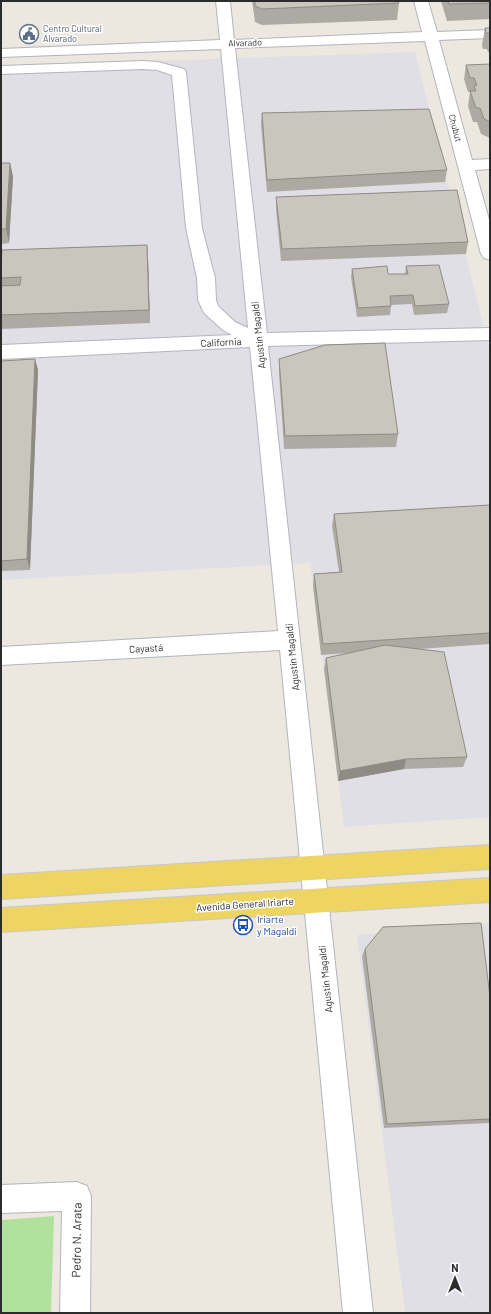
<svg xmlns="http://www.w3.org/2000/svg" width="491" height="1314" viewBox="0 0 491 1314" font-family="Barlow,sans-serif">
	<rect width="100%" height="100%" fill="#ede8df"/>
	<!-- industrial -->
	<g fill="#e1dfe6">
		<path d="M415 52 490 351V817L344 827 310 563 1 580V66Z"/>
		<path d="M490 924V1313H405L357 935Z"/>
	</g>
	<!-- green -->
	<path fill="#b1e29d" d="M54 1216 51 1313H1V1220Z"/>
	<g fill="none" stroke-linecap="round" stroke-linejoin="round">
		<!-- minor casing -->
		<g stroke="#b2b4bf" stroke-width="2">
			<g id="minor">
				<path d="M216 1H230L234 40 422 32 414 1H428L437 32 490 30V38L439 40 472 160 490 159V169L475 170 490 223V260L484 258 481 254 425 41 235 48 267 333 490 328V340L268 346 373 1313H343L280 650 1 665V647L278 631 250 347 1 359V345L232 335 223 330 204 313 198 300 197 278 186 228 172 75 157 70 143 69 1 74V66L143 61 158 62 184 69 186 72 202 228 215 278 216 300 218 306 235 322 248 328 221 49 1 57V49L220 40Z"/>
				<path d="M77 1182 87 1186 91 1196 90 1313H60L62 1211 1 1213V1185Z"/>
			</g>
		</g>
		<!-- major casing -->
		<g stroke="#c8c8c8" stroke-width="2">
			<g id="major">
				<path d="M490 845V869L1 899V875Z"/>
				<path d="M490 878V902L1 932V908Z"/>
			</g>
		</g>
		<!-- minor -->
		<use href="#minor" fill="#fff" fill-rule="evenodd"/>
		<!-- major -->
		<use href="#major" fill="#eed563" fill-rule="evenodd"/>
	</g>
	<!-- wall -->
	<g fill="#adaaa3">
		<path d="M252 1H398L399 3 397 20 262 25 255 22Z"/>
		<path d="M441 1H490V19L447 21Z"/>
		<path d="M485 28H490V52H488L487 49H483L482 45Z"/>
		<path d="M490 64V138L481 134 477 122H473L468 106 470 92H468L464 79 466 65Z"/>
		<path d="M262 113 447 170 445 182 267 192 261 125Z"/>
		<path d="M1 163H10L13 177 9 243 1 244Z"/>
		<path d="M276 197 468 242 466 254 281 261 276 209Z"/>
		<path d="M147 245 148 259 150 323 1 329V286H2L1 282V264Z"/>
		<path d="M406 266 449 304 447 313 414 315 412 304 391 305 390 315 357 317 351 277 352 269 388 274H405Z"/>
		<path d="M35 359 38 370 30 570 1 571V361Z"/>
		<path d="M279 359 398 434 396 447 284 449 279 373Z"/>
		<path d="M490 505V644L419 649 467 757 463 767 404 769 338 781 324 669 326 658 347 653 321 655 313 586 314 574 339 572 332 526 334 514Z"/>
		<path d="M365 949 490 997V1123L384 1128 362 956Z"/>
	</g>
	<!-- shaded-wall -->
	<g fill="#8d8b84">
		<path d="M10 163 13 177 9 243 6 229Z"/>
		<path d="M147 245 148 259 150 323 149 310Z"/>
		<path d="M35 359 38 370 30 570 27 559Z"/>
		<path d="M406 759 404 769 338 781 340 771Z"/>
	</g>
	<!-- building -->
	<g fill="#c9c6bd" stroke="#8d8b84">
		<path d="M255 1H398L399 3 262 9 255 6Z"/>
		<path d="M448 1H490V3L449 4Z"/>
		<path d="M485 28H490V33H486Z"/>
		<path d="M490 64V122L484 119 480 108H476L470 91H476L474 86 477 85 474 78H470L466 65Z"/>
		<path d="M429 109 447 170 267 180 262 113Z"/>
		<path d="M1 163H10L6 229H1Z"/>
		<path d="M457 190 468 242 282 249 276 197Z"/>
		<path d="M147 245 149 310 1 315V286L20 285 21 277 1 278V264L2 250Z"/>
		<path d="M439 265 449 304 415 306 413 295 390 296 391 306 358 308 352 269 387 266 388 274H408L406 266Z"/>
		<path d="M385 343 398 434 285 436 279 359 325 345Z"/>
		<path d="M35 359 27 559 1 561V361Z"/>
		<path d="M490 505V633L323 644 314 574 342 572 334 514Z"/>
		<path d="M385 645 444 652 467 757 406 759 340 771 326 658Z"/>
		<path d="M481 923 490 997V1119L387 1124 365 949 383 927Z"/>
	</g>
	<!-- icons -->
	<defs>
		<g id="civic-ring" transform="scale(1)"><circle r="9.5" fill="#fff" stroke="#5c6f8a" stroke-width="1.5"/><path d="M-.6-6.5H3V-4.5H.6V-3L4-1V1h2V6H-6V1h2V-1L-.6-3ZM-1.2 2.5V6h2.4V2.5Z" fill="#5c6f8a"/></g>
		<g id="bus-ring" transform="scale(1)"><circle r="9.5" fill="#fff" stroke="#1a4fb4" stroke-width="1.5"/><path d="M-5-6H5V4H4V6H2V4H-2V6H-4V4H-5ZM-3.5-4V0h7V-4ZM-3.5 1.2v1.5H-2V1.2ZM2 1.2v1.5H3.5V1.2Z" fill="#1a4fb4"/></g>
	</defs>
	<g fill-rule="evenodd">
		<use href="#civic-ring" x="29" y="34"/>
		<use href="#bus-ring" x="243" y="925"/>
	</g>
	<g text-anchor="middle" stroke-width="3" stroke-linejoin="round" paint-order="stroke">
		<!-- far-service labels -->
		<g font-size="9" fill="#4e5e75" stroke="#fff" text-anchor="start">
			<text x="43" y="32">Centro Cultural<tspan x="43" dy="10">Alvarado</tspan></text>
		</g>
		<!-- far-street labels -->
		<g font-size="9" fill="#2c2c2c" stroke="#fff">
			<text transform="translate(245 43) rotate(-2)" y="3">Alvarado</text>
			<text transform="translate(455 128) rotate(75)" y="3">Chubut</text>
		</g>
		<!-- street labels -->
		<g font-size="10" fill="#2c2c2c" stroke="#fff">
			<text transform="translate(258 335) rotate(-96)" y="4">Agustín Magaldi</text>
			<text transform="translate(221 342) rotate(-3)" y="4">California</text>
			<text transform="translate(146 648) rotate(-3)" y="4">Cayastá</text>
			<text transform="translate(292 657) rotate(-96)" y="4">Agustín Magaldi</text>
			<text transform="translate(245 904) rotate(-4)" y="4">Avenida General Iriarte</text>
			<text transform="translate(325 979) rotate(-96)" y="4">Agustín Magaldi</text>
		</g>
		<!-- transit labels -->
		<g font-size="10" fill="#164399" stroke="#fff" text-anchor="start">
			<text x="257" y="923">Iriarte<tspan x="257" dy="12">y Magaldi</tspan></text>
		</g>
		<!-- near-street labels -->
		<g font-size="12" fill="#2c2c2c" stroke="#fff">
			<text transform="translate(77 1240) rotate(-89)" y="4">Pedro N. Arata</text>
		</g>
	</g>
	<!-- border -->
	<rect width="491" height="1314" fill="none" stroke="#2c2c2c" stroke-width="4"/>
	<!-- north arrow -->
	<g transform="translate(455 1278)" stroke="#ffffff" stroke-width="3" paint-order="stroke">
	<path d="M0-3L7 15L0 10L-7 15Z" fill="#2c2c2c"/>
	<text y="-6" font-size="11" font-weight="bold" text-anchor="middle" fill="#2c2c2c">N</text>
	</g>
</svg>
